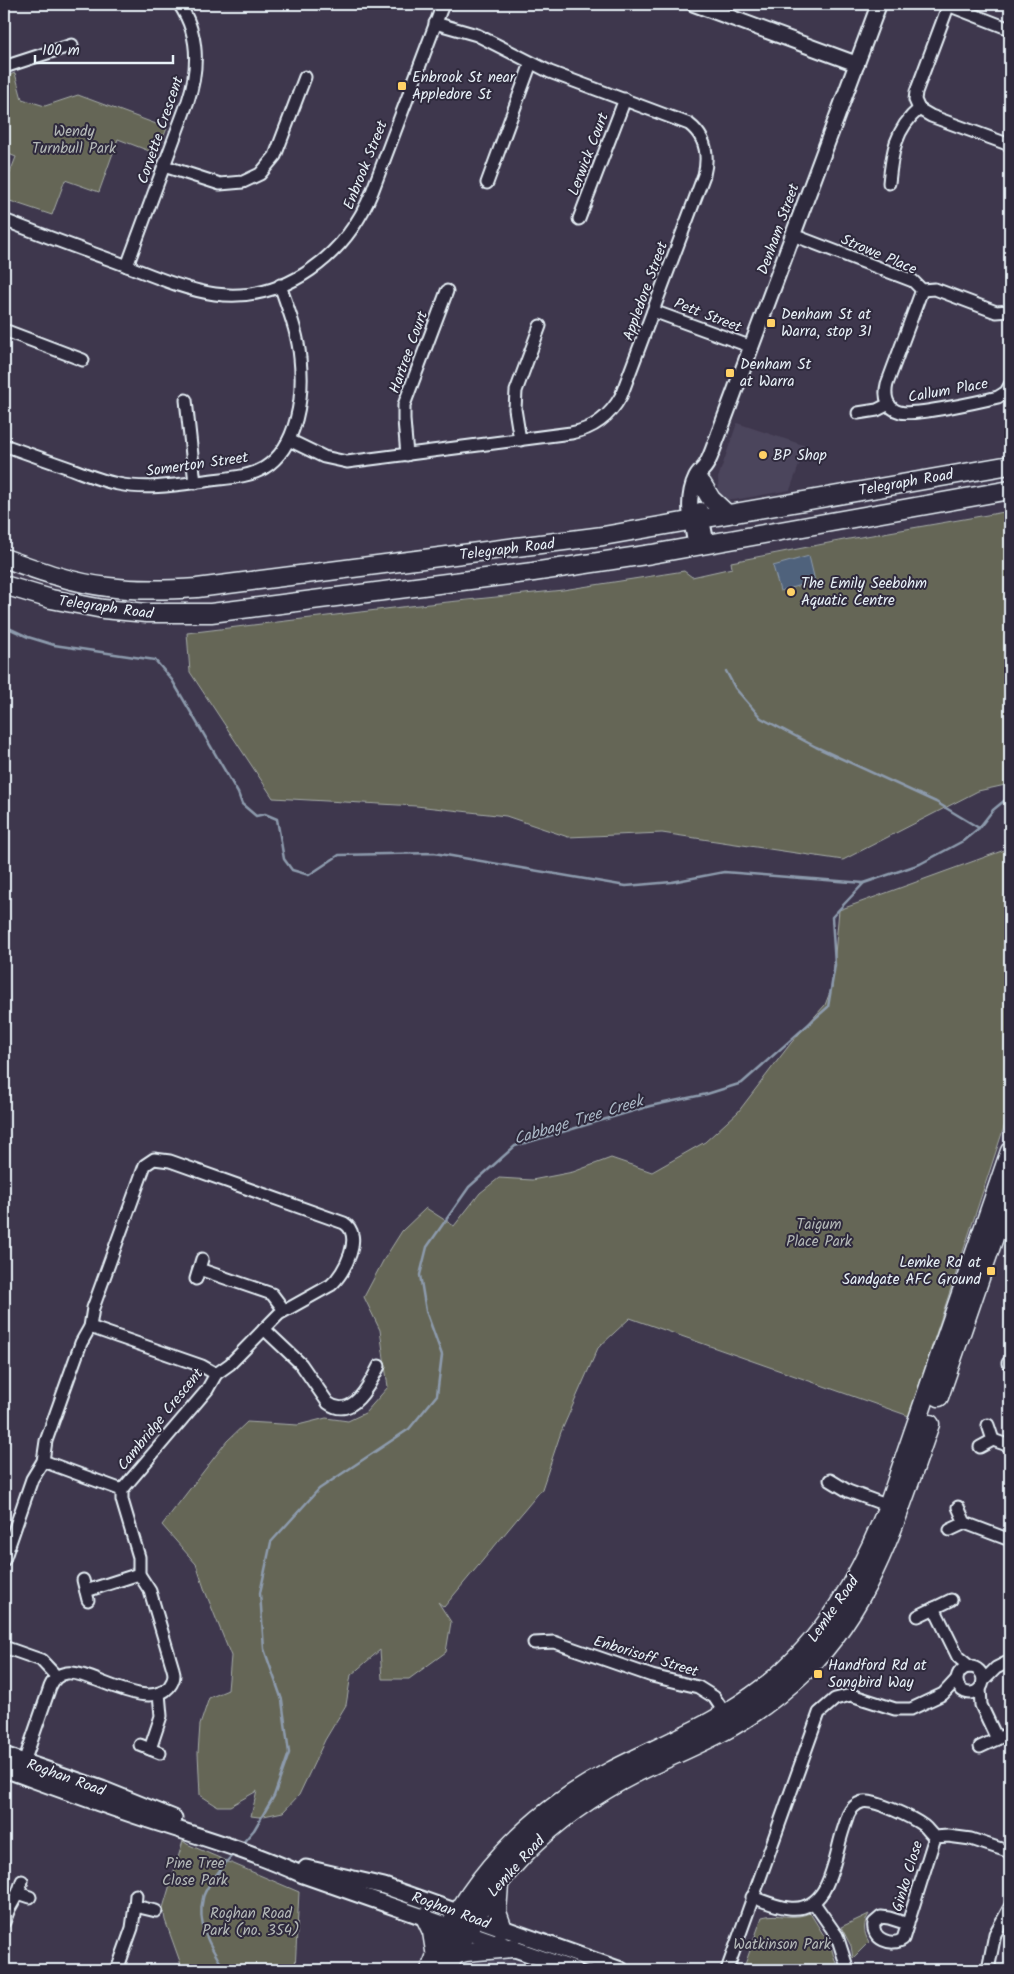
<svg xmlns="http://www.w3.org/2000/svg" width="1014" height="1974" viewBox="0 0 1014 1974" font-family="Kalam,sans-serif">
	<rect width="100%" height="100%" fill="#3e374d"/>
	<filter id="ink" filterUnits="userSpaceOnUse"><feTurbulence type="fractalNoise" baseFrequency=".02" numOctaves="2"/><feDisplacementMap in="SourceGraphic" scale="10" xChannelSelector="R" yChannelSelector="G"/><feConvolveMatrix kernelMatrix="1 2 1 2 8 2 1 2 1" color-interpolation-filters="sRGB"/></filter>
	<g filter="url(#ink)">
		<!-- built -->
		<g fill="#4b445b">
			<path d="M737 423 806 446 790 490 734 500 725 499 719 491 718 478Z"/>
			<path d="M501 1959 519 1962 541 1970H468L477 1964Z"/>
		</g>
		<!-- green -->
		<g fill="#656657" stroke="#a6aca8">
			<path d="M15 73 22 99 45 106 78 95 167 128 157 154 118 139 99 192 65 180 52 215 4 199V188L16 157 4 152V77Z"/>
			<path d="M1010 511V784L978 791 843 860 662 833 568 837 506 816 416 806 273 798 190 672 187 633 410 606 563 590 684 571 692 577 732 568 731 562 849 539Z"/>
			<path d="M1010 848V1109L909 1416 630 1318 598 1348 561 1432 542 1489 444 1607 438 1602 451 1622 446 1652 409 1679H382L380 1650 351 1675 346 1705 325 1740 299 1795 283 1812 259 1817 251 1816 257 1791 230 1806H217L200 1795 198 1753 200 1725 209 1698 228 1690 231 1656 205 1591 196 1564 162 1525 227 1441 247 1422 298 1425 326 1418 348 1421 365 1413 388 1387 380 1330 364 1297 383 1261 402 1231 426 1208 454 1226 480 1193 499 1178 532 1180 573 1172 611 1158 652 1172 705 1142 738 1112 791 1043 825 1005 832 987 839 910Z"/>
			<path d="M183 1841 187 1844 299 1892 295 1970H183L165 1920 163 1908Z"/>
			<path d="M810 1913 831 1947 838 1970H743L762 1917C779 1912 791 1921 810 1913Z"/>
			<path d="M869 1914C863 1924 863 1932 869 1942L853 1958 851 1946 841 1927Z"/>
		</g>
		<!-- water -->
		<path fill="#50627b" stroke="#8d9bad" d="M809 556 815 581 780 591 773 566Z"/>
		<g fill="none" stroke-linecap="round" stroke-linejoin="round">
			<!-- stream -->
			<g stroke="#8d9bad" stroke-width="2.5">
				<path d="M4 626 28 637 54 645 155 660 172 680 238 793 242 804 256 816 265 814 277 819 284 859 292 870 309 875 339 855 434 853 626 886 672 882 724 872 864 883"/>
				<path d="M726 671 735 688 761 718 816 747 936 802 979 828"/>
				<path d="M241 1845 254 1830 274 1796 289 1753 282 1700 264 1649 260 1593 271 1542 319 1489 409 1429 437 1395 442 1355 426 1311 420 1275 427 1247 469 1187 515 1146 650 1106 707 1094 742 1083 828 1007 835 965 832 917 864 883 920 864 963 841 979 828 993 810 1010 796"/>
				<path d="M225 1970C211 1948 196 1925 203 1898 205 1886 226 1863 234 1853"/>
			</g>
			<!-- minor casing -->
			<g stroke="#e8f1f8" stroke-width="15">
				<g id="minor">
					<path d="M948 5 1010 29"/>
					<path d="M4 67 72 45"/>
					<path d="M919 109 915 100 916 92 949 4"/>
					<path d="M919 109 931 116 1010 145"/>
					<path d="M164 166 220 184 243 182 260 174 275 156 305 77"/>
					<path d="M487 183 531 63"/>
					<path d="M889 183C892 153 895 129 919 109"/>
					<path d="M579 219 625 99"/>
					<path d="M4 220C40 234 77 248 114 261 147 273 180 289 215 294 286 303 346 255 372 192L443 4"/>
					<path d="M793 235 913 281 922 290 935 289 996 312 1010 311"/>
					<path d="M127 266 188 101C199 68 199 33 179 4"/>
					<path d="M922 290 887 384C884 396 887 409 900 412 914 416 982 401 998 397L1006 392 1010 385"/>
					<path d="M653 311 752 347"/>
					<path d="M4 330 83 360"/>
					<path d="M186 400 195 483"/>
					<path d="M858 413 877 410 889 404"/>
					<path d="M289 440 324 457 347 462 571 433C593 429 610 416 621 396L704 175C709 155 706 137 689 124L550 72 477 35 435 23"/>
					<path d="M520 440 515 409 516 391 540 326"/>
					<path d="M4 445C26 453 49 461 72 469 87 475 102 481 118 484 147 490 176 485 205 481 224 478 247 478 264 468 298 447 304 395 300 358 298 333 288 309 280 285"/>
					<path d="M407 455 404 420V405L447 291"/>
					<path d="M199 1269 272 1294 284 1310"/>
					<path d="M196 1279 202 1259"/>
					<path d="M90 1327 202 1366 216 1374"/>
					<path d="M264 1329 301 1364 328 1403C352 1421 370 1384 379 1366"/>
					<path d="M1008 1363 1010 1362"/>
					<path d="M993 1440 1010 1446"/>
					<path d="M980 1447 993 1440 988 1425"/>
					<path d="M43 1461 122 1490"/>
					<path d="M830 1480 848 1491 894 1508"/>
					<path d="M965 1523 1010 1540"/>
					<path d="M950 1530 965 1523 958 1507"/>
					<path d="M4 1560 32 1479 43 1461 46 1441 81 1343 90 1327 93 1308 145 1165 154 1159 170 1161 344 1223C364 1235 345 1273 331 1285L279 1314 230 1364 216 1374 207 1390 122 1490V1500L139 1557V1574L150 1591 173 1669C175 1675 174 1681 169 1687 147 1712 90 1670 67 1673 58 1674 53 1680 50 1687L22 1768"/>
					<path d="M83 1580 88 1600"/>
					<path d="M86 1591 139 1574"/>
					<path d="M934 1608 958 1657 970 1667"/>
					<path d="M918 1616 951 1600"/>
					<path d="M534 1643 554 1642 652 1676 698 1687 714 1697 728 1718"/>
					<path d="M4 1647 41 1660 57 1677"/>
					<circle cx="970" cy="1680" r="13"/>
					<path d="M983 1681 996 1668 1010 1661"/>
					<path d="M980 1689 981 1705 997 1739"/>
					<path d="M140 1745 160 1753"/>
					<path d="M980 1747 1010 1733"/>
					<path d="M150 1749 161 1716 159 1693"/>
					<path d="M22 1881 18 1893 30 1897"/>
					<path d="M136 1895 135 1906 156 1911"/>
					<path d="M752 1897C764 1901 776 1907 789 1908 825 1912 832 1872 839 1845 841 1835 845 1825 848 1815 851 1809 855 1804 862 1802 875 1799 913 1818 924 1826 928 1829 930 1834 935 1837L948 1836 971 1839 1010 1852"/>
					<path d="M814 1903 837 1936 848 1970"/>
					<path d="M4 1922 9 1909 18 1893"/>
					<path d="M908 1924 889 1918 881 1917 874 1923C871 1939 892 1947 903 1939L935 1837"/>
					<path d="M117 1970 132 1928 135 1906"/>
					<path d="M727 1970 819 1713 835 1699 851 1695 895 1709H911L943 1694 956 1680"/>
					<path d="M988 1970 995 1934 1010 1907"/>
				</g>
			</g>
			<!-- tertiary casing -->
			<g stroke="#e8f1f8" stroke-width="18">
				<g id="tertiary">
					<path d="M694 4 857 64"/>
					<path d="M700 510 707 545"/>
					<path d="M696 547C692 524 685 500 696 478 698 473 703 470 706 465 711 457 714 446 718 436L879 4"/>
				</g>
			</g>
			<!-- secondary casing -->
			<g stroke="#e8f1f8" stroke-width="19">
				<g id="secondary">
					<path d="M4 1755 102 1789 174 1818"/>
					<path d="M4 1769C54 1787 105 1806 155 1822 205 1838 255 1853 303 1875L575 1970"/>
					<path d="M306 1868 384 1886 621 1970"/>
				</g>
			</g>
			<!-- primary casing -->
			<g stroke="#e8f1f8" stroke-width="21">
				<g id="primary">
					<path d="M702 484 711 499 727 514"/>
					<path d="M4 558C37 570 72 583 108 587 137 591 167 590 197 588L603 536 1010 465"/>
					<path d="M4 585 51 599 103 609 147 613H211L533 572 652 554 1010 490"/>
					<path d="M939 1397 1010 1191"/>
					<path d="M499 1884 497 1912 503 1929"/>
					<path d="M425 1917 432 1932 436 1957"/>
					<path d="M454 1955 466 1952 512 1948"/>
					<path d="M430 1970C463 1883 529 1813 611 1771 663 1744 717 1724 764 1687 825 1639 860 1577 888 1506L1010 1151"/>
					<path d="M447 1970C488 1879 549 1817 638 1772 666 1758 696 1746 724 1731 754 1715 781 1694 806 1670 873 1604 899 1511 930 1424"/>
				</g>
			</g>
			<!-- minor -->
			<use href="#minor" stroke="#2f2a3d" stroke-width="11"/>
			<!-- tertiary -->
			<use href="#tertiary" stroke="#2f2a3d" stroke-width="14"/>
			<!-- secondary -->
			<use href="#secondary" stroke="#2f2a3d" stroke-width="15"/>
			<!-- primary -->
			<use href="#primary" stroke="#2f2a3d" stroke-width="18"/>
		</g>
	</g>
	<!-- markers -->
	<g fill="#ffd166" stroke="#2f2a3d" stroke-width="2">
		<rect x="397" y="81" width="10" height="10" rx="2.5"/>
		<rect x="766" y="318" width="10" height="10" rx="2.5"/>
		<rect x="725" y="368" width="10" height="10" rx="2.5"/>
		<circle cx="763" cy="455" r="5"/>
		<circle cx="791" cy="592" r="5"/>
		<rect x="986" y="1266" width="10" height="10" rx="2.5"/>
		<rect x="813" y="1669" width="10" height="10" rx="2.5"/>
	</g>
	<g text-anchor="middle" stroke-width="4" stroke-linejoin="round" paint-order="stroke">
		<!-- poi labels -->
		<g font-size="15" fill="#e8f1f8" stroke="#2f2a3d" text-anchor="start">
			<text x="412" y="82">Enbrook St near<tspan x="412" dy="17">Appledore St</tspan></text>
			<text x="781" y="319">Denham St at<tspan x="781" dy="17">Warra, stop 31</tspan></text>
			<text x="740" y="369">Denham St<tspan x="740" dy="17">at Warra</tspan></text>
			<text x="773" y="460">BP Shop</text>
			<text x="801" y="588">The Emily Seebohm<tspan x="801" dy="17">Aquatic Centre</tspan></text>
			<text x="981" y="1267" text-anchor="end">Lemke Rd at<tspan x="981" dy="17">Sandgate AFC Ground</tspan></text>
			<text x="828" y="1670">Handford Rd at<tspan x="828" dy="17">Songbird Way</tspan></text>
		</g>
		<!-- street labels -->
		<g font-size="15" fill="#e8f1f8" stroke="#2f2a3d">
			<text transform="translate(160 130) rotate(-71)" y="5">Corvette Crescent</text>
			<text transform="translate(588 154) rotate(-69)" y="5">Lerwick Court</text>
			<text transform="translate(365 165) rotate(-68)" y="5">Enbrook Street</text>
			<text transform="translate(778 229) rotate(-70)" y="5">Denham Street</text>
			<text transform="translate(879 254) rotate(23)" y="5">Strowe Place</text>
			<text transform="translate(645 291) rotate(-70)" y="5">Appledore Street</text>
			<text transform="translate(708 315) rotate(21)" y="5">Pett Street</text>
			<text transform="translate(408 352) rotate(-70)" y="5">Hartree Court</text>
			<text transform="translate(948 390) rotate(-10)" y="5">Callum Place</text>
			<text transform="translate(197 464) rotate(-8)" y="5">Somerton Street</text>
			<text transform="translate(906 482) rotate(-10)" y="5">Telegraph Road</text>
			<text transform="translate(507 549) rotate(-7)" y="5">Telegraph Road</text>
			<text transform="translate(106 607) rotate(8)" y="5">Telegraph Road</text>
			<text transform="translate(160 1419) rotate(-51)" y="5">Cambridge Crescent</text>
			<text transform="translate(833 1609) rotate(-55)" y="5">Lemke Road</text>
			<text transform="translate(646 1656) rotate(17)" y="5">Enborisoff Street</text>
			<text transform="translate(66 1777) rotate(20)" y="5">Roghan Road</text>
			<text transform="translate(516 1866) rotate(-48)" y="5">Lemke Road</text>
			<text transform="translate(907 1876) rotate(-73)" y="5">Ginko Close</text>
			<text transform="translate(451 1910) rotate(20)" y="5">Roghan Road</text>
		</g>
		<!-- park labels -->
		<g font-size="15" fill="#b4b9b8" stroke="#2f2a3d">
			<text x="74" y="136">Wendy<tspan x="74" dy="17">Turnbull Park</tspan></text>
			<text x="819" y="1229">Taigum<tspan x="819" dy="17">Place Park</tspan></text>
			<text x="195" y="1868">Pine Tree<tspan x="195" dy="17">Close Park</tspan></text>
			<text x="251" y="1918">Roghan Road<tspan x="251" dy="17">Park (no. 354)</tspan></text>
			<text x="782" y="1949">Watkinson Park</text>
		</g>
		<!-- water labels -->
		<g font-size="16" font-style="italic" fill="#abb8c6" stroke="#2f2a3d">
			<text transform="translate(578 1119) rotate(-17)" y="6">Cabbage Tree Creek</text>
		</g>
	</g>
	<!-- margin -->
	<rect width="1014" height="1974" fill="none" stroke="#2f2a3d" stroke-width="20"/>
	<rect x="10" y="10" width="994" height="1954" fill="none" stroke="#e8f1f8" stroke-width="2" filter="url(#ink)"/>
	<!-- scale -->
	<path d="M35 55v8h138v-8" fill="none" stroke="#e8f1f8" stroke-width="2.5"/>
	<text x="42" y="55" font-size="15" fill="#e8f1f8" stroke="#2f2a3d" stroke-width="4" paint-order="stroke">100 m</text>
</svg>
